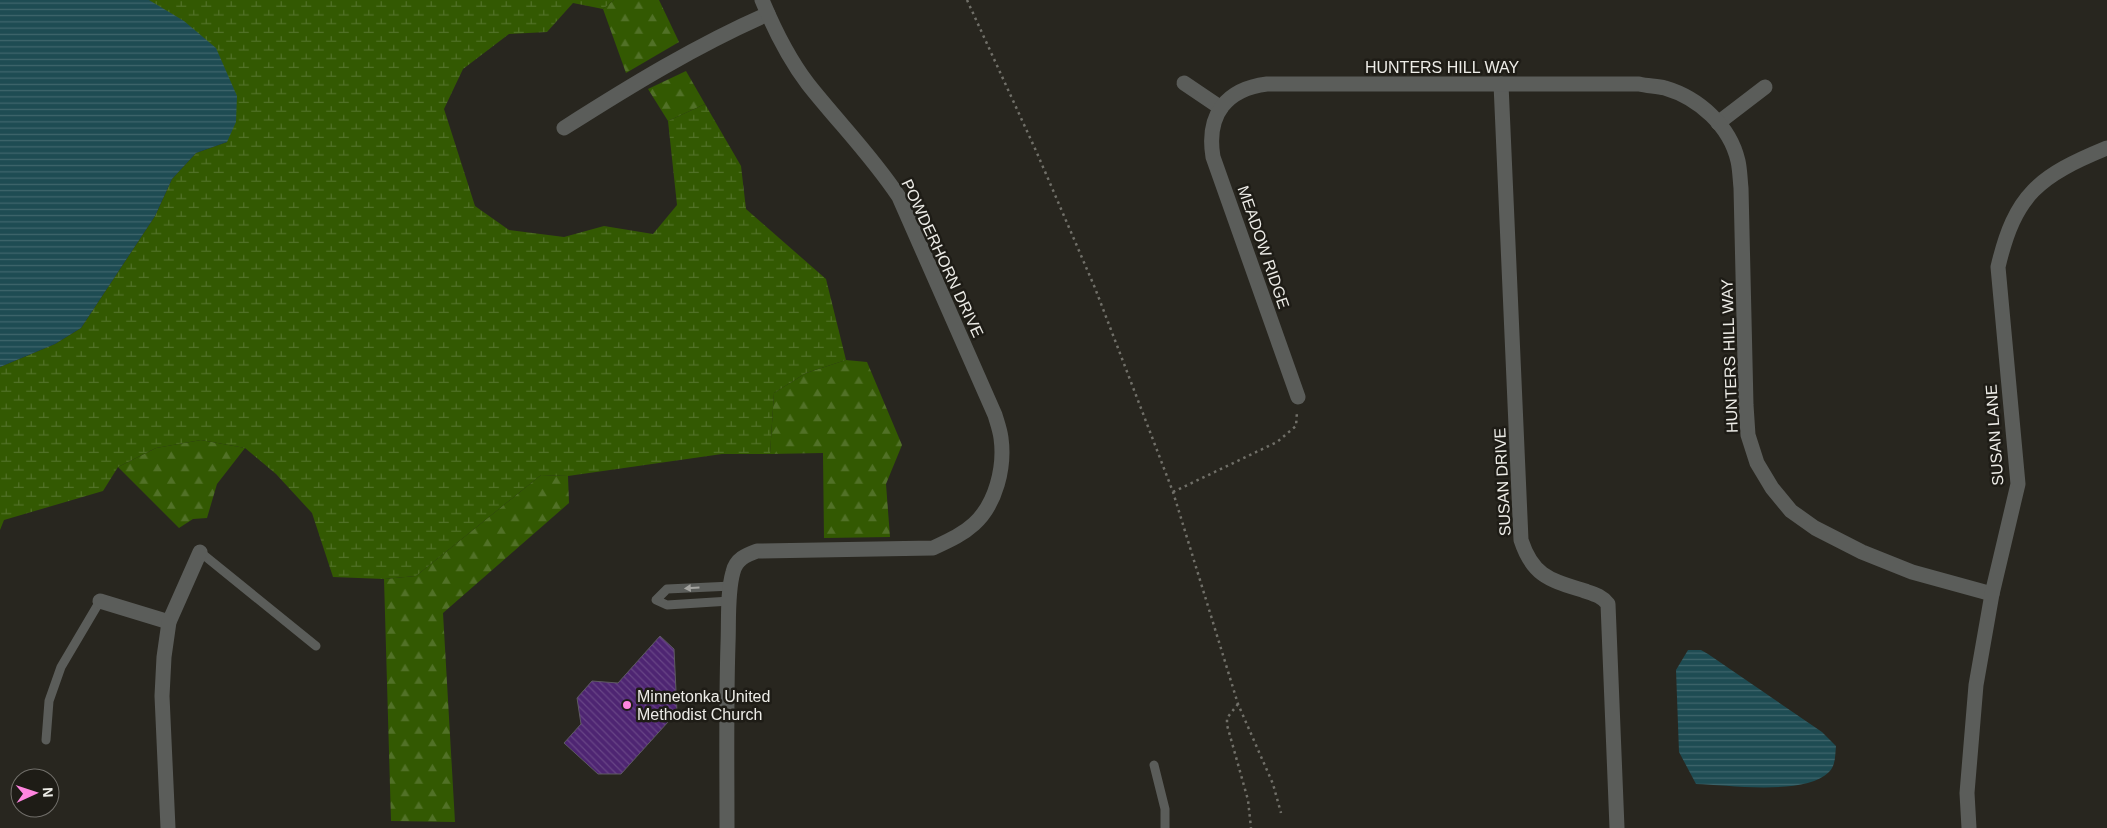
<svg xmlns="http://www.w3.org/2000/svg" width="2107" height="828" viewBox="0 0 2107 828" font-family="Arial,sans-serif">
	<defs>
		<pattern id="forest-firs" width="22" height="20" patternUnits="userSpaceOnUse" patternTransform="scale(1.25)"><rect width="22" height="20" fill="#335902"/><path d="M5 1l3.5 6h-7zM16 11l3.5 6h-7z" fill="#517127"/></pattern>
		<pattern id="wetland-marsh" width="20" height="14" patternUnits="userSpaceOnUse" patternTransform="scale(1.25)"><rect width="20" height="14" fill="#335902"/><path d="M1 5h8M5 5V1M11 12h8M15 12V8" fill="none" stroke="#517127"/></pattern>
		<pattern id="water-rules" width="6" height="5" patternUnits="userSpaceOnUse" patternTransform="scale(1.25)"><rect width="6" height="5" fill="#1e4c53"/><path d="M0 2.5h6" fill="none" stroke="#3f666c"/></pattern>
		<pattern id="building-back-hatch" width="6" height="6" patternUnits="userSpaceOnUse" patternTransform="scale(1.25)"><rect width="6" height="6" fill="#4e2572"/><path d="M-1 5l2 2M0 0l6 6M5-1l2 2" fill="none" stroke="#684586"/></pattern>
	</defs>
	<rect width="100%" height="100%" fill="#28261f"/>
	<!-- forest -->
	<g fill="url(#forest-firs)">
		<path d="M614 0H659L679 42 626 73 603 9Z"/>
		<path d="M686 71 705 104 668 121 648 89Z"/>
		<path d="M846 360 867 362 902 445 886 484 890 537 824 538 823 453 770 454 774 393 806 373Z"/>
		<path d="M201 440 245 448 217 484 207 518 193 519 179 528 118 467 156 448Z"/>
		<path d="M541 475 568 476 569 503 443 613 455 822 391 821 384 579 416 576Z"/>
	</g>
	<!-- wetland -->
	<path fill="url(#wetland-marsh)" d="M149 0H614L603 9 573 3 547 32 509 34 463 69 444 109 475 206 509 230 564 237 604 226 653 234 677 205 668 121 705 104 741 166 746 209 826 279 846 360 806 373 774 393 770 454H722L568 476 541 475 416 576 384 579 333 577 312 513 276 474 245 448 201 440 156 448 118 467 103 491 4 520 0 530V367L55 344 81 328 155 216 172 179 196 153 227 142Z"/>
	<!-- water -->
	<g fill="url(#water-rules)">
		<path d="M0 0H149L184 21 216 48 237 96 236 122 227 142 196 153 172 179 155 216 81 328 55 344 0 367Z"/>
		<path d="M1688 650H1701L1708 654 1822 732 1836 746C1835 755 1836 765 1829 772 1805 796 1728 785 1696 784L1679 752 1676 670Z"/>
	</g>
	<!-- building -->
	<path fill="url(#building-back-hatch)" stroke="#5e5a62" d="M660 636 674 649 677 712 621 774H598L564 743 581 724 577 698 592 681 618 683Z"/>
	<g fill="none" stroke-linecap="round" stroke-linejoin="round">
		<!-- path -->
		<g stroke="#717069" stroke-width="2.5" stroke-dasharray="2.5 4" stroke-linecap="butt">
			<path d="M967 0 1037 153 1095 288 1173 492 1238 704 1273 784 1281 813"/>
			<path d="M1173 492 1277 442 1296 426 1297 412"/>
			<path d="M1238 704 1227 718V725L1248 800 1251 828"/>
		</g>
		<!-- lane -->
		<g stroke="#5b5d5a" stroke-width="9">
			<path d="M200 552 316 646"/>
			<path d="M730 601 667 605 656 600 667 589 732 586"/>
			<path d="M46 740 49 701 61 667 100 601"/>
			<path d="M1154 765 1165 809V828"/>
		</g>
		<!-- street -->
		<g stroke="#5b5d5a" stroke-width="15">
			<path d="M1184 83 1221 108"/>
			<path d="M1501 84 1521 540C1533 577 1551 580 1585 591 1594 594 1602 596 1608 604L1617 828"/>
			<path d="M1718 123 1765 87"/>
			<path d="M564 128C630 86 697 45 768 14"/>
			<path d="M1298 397 1213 157C1206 115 1226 89 1267 84H1639C1647 86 1657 86 1665 88 1699 98 1730 126 1738 161 1740 170 1740 179 1741 188L1746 405 1748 435 1757 463 1772 488 1791 511 1815 528 1862 552 1912 572 1992 594"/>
			<path d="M100 601 169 622"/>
			<path d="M168 828 162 696 164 657 169 622 200 552"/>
			<path d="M727 828C727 767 726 706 728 644 729 622 727 593 733 572 736 559 746 555 757 551L933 548C948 541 962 535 974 524 996 504 1005 467 1001 438 1000 430 997 422 995 415L899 197C872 156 838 122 808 84 789 59 774 29 762 0"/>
			<path d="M1969 828 1967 793 1976 685 1992 594 2018 484 1998 267C2015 194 2039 176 2107 148"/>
		</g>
	</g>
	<!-- one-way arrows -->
	<defs><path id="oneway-solid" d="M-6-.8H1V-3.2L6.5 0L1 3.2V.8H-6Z" transform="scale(1.25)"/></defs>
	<use fill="#a4a4a0" href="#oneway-solid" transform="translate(692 588) rotate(177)"/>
	<!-- markers -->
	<circle fill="#ff85df" stroke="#1e1c16" stroke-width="2" cx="627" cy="705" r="5"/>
	<g text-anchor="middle" stroke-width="5" stroke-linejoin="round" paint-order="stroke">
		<!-- street labels -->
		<g font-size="16" fill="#edece7" stroke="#1e1c16">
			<text x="1442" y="73">HUNTERS HILL WAY</text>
			<text transform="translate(1264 247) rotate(71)" y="6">MEADOW RIDGE</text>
			<text transform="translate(943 258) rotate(65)" y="6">POWDERHORN DRIVE</text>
			<text transform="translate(1729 356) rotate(-92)" y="6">HUNTERS HILL WAY</text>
			<text transform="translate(1994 435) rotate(-94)" y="6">SUSAN LANE</text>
			<text transform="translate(1502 482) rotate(-93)" y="6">SUSAN DRIVE</text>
		</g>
		<!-- poi labels -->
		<g font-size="16" fill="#edece7" stroke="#1e1c16" text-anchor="start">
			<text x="637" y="702">Minnetonka United<tspan x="637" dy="18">Methodist Church</tspan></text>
		</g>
	</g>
	<!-- north arrow -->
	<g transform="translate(35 793) rotate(87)"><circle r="24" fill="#1e1c16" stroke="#716f6a"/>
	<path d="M0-4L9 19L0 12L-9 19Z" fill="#ff85df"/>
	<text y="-8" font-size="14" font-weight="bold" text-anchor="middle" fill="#edece7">N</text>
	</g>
</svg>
